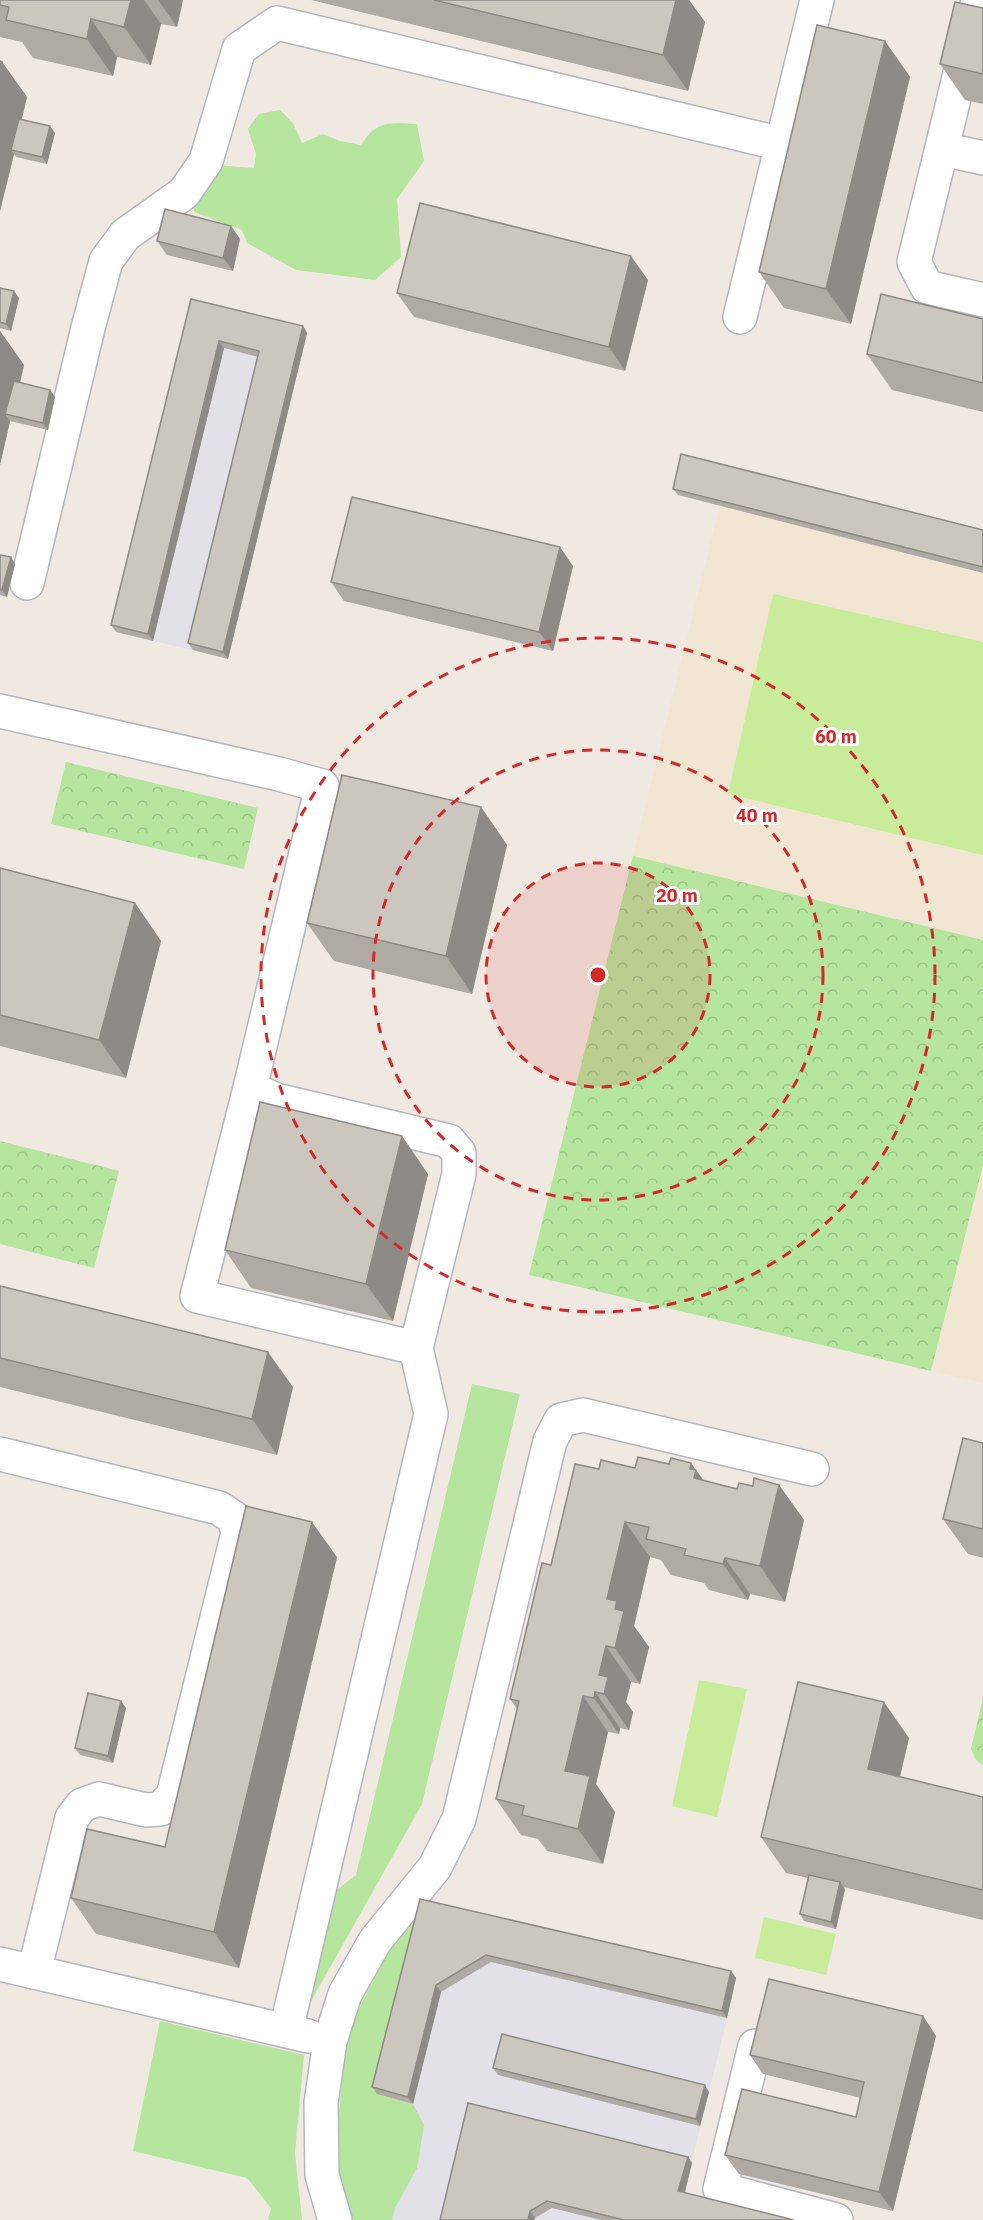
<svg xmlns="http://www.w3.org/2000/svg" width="983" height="2220" viewBox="0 0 983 2220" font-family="'IBM Plex Sans',sans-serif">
	<defs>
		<pattern id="forest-crowns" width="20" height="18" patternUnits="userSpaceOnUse" patternTransform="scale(1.5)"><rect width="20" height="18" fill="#b6e59e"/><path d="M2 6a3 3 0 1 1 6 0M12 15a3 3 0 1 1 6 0" fill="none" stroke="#9dc588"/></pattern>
	</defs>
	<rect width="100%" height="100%" fill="#efe9e1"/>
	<!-- industrial -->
	<g fill="#e3e1e8">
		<path d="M195 306 307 333 228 659 116 632Z"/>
		<path d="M425 1906 727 2018 683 2198 771 2220H392L413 2104Z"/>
	</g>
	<!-- education -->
	<path fill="#f0e6d1" d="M720 506 983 573V1383L529 1275Z"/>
	<!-- grass -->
	<g fill="#b6e59e">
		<path d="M280 110 293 123 302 143 323 134 340 141 361 145C377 120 389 123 417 124L424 161 397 199 401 257 375 280 296 270 247 243 242 230 194 212 193 190 213 165 254 168 256 154 248 129 259 114Z"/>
		<path d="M472 1384 520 1394 422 1804 305 2012 329 1896 356 1875Z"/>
		<path d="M425 1906 377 2094 413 2104 424 2125 417 2168 395 2208 392 2220H348L339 2184 337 2140 346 2033 388 1952Z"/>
		<path d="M160 2021 304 2055 295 2153 302 2220H268L271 2208 247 2178 133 2151Z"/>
	</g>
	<!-- forest -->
	<g fill="url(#forest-crowns)">
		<path d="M66 762 258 808 244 869 51 824Z"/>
		<path d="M633 856 983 940V1165L931 1371 529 1275Z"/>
		<path d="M0 1141 119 1171 94 1268 0 1244Z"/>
		<path d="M983 1698V1765L976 1760 971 1749Z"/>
	</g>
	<!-- pitch -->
	<g fill="#c9ec9a">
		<path d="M773 594 983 642V855L728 794Z"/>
		<path d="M699 1680 747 1689 717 1817 672 1806Z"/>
		<path d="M764 1917 836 1934 826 1975 755 1958Z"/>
	</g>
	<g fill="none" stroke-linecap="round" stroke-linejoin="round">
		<!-- minor casing -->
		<g stroke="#b4b7c1" stroke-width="36">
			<g id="minor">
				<path d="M978 0 914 262 927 287 983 300"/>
				<path d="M942 149 983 158"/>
				<path d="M740 317 817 0"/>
				<path d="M27 583 88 328 106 261 125 235 184 193 206 161 239 49 277 23 782 144"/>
				<path d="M0 711 279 774 322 786 250 1088 197 1296 416 1348 459 1174V1153L449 1141 276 1100 250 1088"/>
				<path d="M0 1454 219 1508 234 1518 238 1533 173 1796 160 1809 146 1810 99 1799 82 1805 72 1818 34 1972"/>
				<path d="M0 1964 308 2036"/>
				<path d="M286 2030 431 1414 416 1348"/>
				<path d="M755 2046 720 2189 836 2220"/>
				<path d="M335 2220 322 2175 321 2103 330 2041 345 1994 375 1941 435 1867 459 1819 550 1441 561 1420 583 1415 812 1469"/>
			</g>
		</g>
		<!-- minor -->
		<use href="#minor" stroke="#fff" stroke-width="33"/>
	</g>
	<!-- wall -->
	<g fill="#afaba4">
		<path d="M0 0H183L177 27 161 24 151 65 117 57 113 76 33 58 22 42 0 37Z"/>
		<path d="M311 0H689L705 22 688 91Z"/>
		<path d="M983 8V104L965 100 940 64Z"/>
		<path d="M885 41 910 77 851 324 784 308 759 272Z"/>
		<path d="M2 62 27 97 22 119 55 133 47 164 16 157 14 154 0 211Z"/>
		<path d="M231 226 240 239 233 271 167 255 157 241Z"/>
		<path d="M648 280 625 371 414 317 397 293Z"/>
		<path d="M0 288 19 298 11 331 0 328Z"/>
		<path d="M191 299 303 326 307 333 228 659 193 650 188 643 258 357 224 348 153 641 116 632 111 625Z"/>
		<path d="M983 319V412L892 390 867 354Z"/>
		<path d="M0 331 24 365 20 383 50 390 55 397 48 430 10 421 0 465Z"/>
		<path d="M673 489 983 530V573L678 495Z"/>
		<path d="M0 555 11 557 15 564 7 597 0 595Z"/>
		<path d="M573 566 553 651 344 601 331 582Z"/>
		<path d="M481 807 507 845 472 994 334 961 307 923Z"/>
		<path d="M0 868 135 903 161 941 126 1078 0 1046Z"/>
		<path d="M428 1174 393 1321 251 1288 225 1250Z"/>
		<path d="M0 1286 293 1387 277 1455 0 1387Z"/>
		<path d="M983 1443V1558L968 1554 943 1519Z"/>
		<path d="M635 1468 704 1481 737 1489 753 1486 779 1485 804 1520 785 1602 750 1594 748 1600 709 1590 704 1583 671 1575 661 1560 650 1557 634 1626 649 1647 640 1684 631 1682 626 1702 633 1712 629 1730 620 1728 619 1734 608 1732 596 1784 615 1812 603 1864 547 1851 538 1839 521 1835 496 1799 517 1709 510 1699 551 1565 599 1469Z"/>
		<path d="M337 1557 239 1968 96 1934 71 1898 165 1847Z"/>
		<path d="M126 1708 113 1763 80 1755 75 1748Z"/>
		<path d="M909 1738 900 1777 983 1797V1920L843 1887 845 1889 836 1929 804 1921 800 1914 808 1878 786 1873 761 1837Z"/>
		<path d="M420 1899 731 1971 736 1978 727 2018 491 1962 441 1992 413 2104 377 2094 372 2087Z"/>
		<path d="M923 2016 936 2036 893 2211 739 2174 725 2155 856 2117 861 2098 763 2074 750 2055Z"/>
		<path d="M493 2068 709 2092 700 2126 498 2075Z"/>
		<path d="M688 2157 692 2163 685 2193 794 2220H601L552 2208 535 2218 534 2220H440Z"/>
	</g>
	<!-- shaded-wall -->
	<g fill="#8e8b86">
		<path d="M131 0H144L161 24 151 65 124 27Z"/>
		<path d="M158 0H183L177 27Z"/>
		<path d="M676 0H689L705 22 688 91 663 55Z"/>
		<path d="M91 19 117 57 113 76 87 39Z"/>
		<path d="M885 41 910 77 851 324 826 289Z"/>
		<path d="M2 62 27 97 14 151 11 150 14 154 0 211V71Z"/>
		<path d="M50 126 55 133 47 164 42 157Z"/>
		<path d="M231 226 240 239 233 271 223 258Z"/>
		<path d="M631 256 648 280 625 371 609 347Z"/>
		<path d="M14 291 19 298 11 331 6 324Z"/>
		<path d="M303 326 307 333 228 659 223 652Z"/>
		<path d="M0 331 24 365 12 416 5 414 10 421 0 465Z"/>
		<path d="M219 341 224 348 153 641 148 634Z"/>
		<path d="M50 390 55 397 48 430 43 423Z"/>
		<path d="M560 547 573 566 553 651 539 632Z"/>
		<path d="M11 557 15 564 7 597 2 590Z"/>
		<path d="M481 807 507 845 472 994 446 956Z"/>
		<path d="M135 903 161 941 126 1078 99 1040Z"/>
		<path d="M402 1136 428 1174 393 1321 366 1284Z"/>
		<path d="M268 1352 293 1387 277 1455 252 1419Z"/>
		<path d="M691 1463 716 1498 694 1478 690 1469Z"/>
		<path d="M779 1485 804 1520 785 1602 760 1566Z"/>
		<path d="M312 1522 337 1557 239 1968 214 1932Z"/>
		<path d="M625 1522 650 1557 634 1626 649 1647 640 1684 615 1648 607 1599Z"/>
		<path d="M725 1558 750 1594 748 1600 723 1564Z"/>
		<path d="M606 1646 631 1682 626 1702 633 1712 629 1730 604 1694 599 1675Z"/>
		<path d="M595 1692 620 1728 619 1734 594 1698Z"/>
		<path d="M583 1696 608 1732 596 1784 615 1812 603 1864 578 1829 565 1771Z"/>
		<path d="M121 1701 126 1708 113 1763 108 1756Z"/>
		<path d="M884 1702 909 1738 893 1805 868 1769Z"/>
		<path d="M840 1882 845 1889 836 1929 831 1922Z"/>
		<path d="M731 1971 736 1978 727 2018 722 2011Z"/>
		<path d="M436 1985 441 1992 413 2104 408 2097Z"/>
		<path d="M923 2016 936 2036 893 2211 879 2192Z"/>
		<path d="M705 2085 709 2092 700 2126 696 2119Z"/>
		<path d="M688 2157 692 2163 683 2198 678 2191Z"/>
		<path d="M530 2211 535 2218 534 2220H528Z"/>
	</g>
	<!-- building -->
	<g fill="#cbc7bf" stroke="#8e8b86" stroke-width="1.5">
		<path d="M0 0H131L124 27 91 19 87 39 6 20 9 7 0 5Z"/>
		<path d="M434 0H676L663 55Z"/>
		<path d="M955 2 983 8V74L940 64Z"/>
		<path d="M817 25 885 41 826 289 759 272Z"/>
		<path d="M0 61 2 62 0 71Z"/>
		<path d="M19 119 50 126 42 157 11 150Z"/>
		<path d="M420 203 631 256 609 347 397 293Z"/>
		<path d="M165 209 231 226 223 258 157 241Z"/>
		<path d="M0 288 14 291 6 324 0 322Z"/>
		<path d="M881 294 983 319V383L867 354Z"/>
		<path d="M191 299 303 326 223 652 188 643 259 351 219 341 148 634 111 625Z"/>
		<path d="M14 381 50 390 43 423 5 414Z"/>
		<path d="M681 454 983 530V567L673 489Z"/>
		<path d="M352 497 560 547 539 632 331 582Z"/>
		<path d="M0 555 11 557 2 590 0 589Z"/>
		<path d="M342 775 481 807 446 956 307 923Z"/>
		<path d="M0 868 135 903 99 1040 0 1015Z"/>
		<path d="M260 1102 402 1136 366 1284 225 1250Z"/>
		<path d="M0 1286 268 1352 252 1419 0 1358Z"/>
		<path d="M963 1438 983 1443V1529L943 1519Z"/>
		<path d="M638 1457 669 1464 671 1458 691 1463 690 1469 696 1470 694 1478 737 1489 739 1483 753 1486 754 1478 779 1485 760 1566 725 1558 723 1564 684 1555 686 1549 646 1539 649 1527 625 1522 607 1599 617 1601 615 1609 624 1611 615 1648 606 1646 599 1675 608 1677 604 1694 595 1692 594 1698 583 1696 565 1771 590 1776 578 1829 522 1815 524 1806 496 1799 519 1701 510 1699 542 1563 551 1565 575 1464 599 1469 601 1460 635 1468Z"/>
		<path d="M246 1506 312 1522 214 1932 71 1898 87 1829 165 1847Z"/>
		<path d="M798 1682 884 1702 868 1769 983 1797V1890L761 1837Z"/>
		<path d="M88 1693 121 1701 108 1756 75 1748Z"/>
		<path d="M809 1875 840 1882 831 1922 800 1914Z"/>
		<path d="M420 1899 731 1971 722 2011 486 1955 436 1985 408 2097 372 2087Z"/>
		<path d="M769 1979 923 2016 879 2192 725 2155 742 2089 856 2117 864 2082 750 2055Z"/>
		<path d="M502 2034 705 2085 696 2119 493 2068Z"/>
		<path d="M468 2103 688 2157 678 2191 794 2220H624L547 2201 530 2211 528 2220H440Z"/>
	</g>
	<!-- distance rings -->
	<circle cx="598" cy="975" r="112" fill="#d62828" fill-opacity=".12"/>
	<g fill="none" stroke="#d62828" stroke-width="3" stroke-dasharray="10 8">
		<circle cx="598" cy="975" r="112"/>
		<circle cx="598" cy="975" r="225"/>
		<circle cx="598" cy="975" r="337"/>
	</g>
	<circle cx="598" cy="975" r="9" fill="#d62828" stroke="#fff" stroke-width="3"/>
	<g font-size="18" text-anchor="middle" font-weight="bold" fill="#d62828" stroke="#fff" stroke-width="6" stroke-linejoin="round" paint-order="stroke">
		<text x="836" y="743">60 m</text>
		<text x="757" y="822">40 m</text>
		<text x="677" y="902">20 m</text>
	</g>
</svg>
